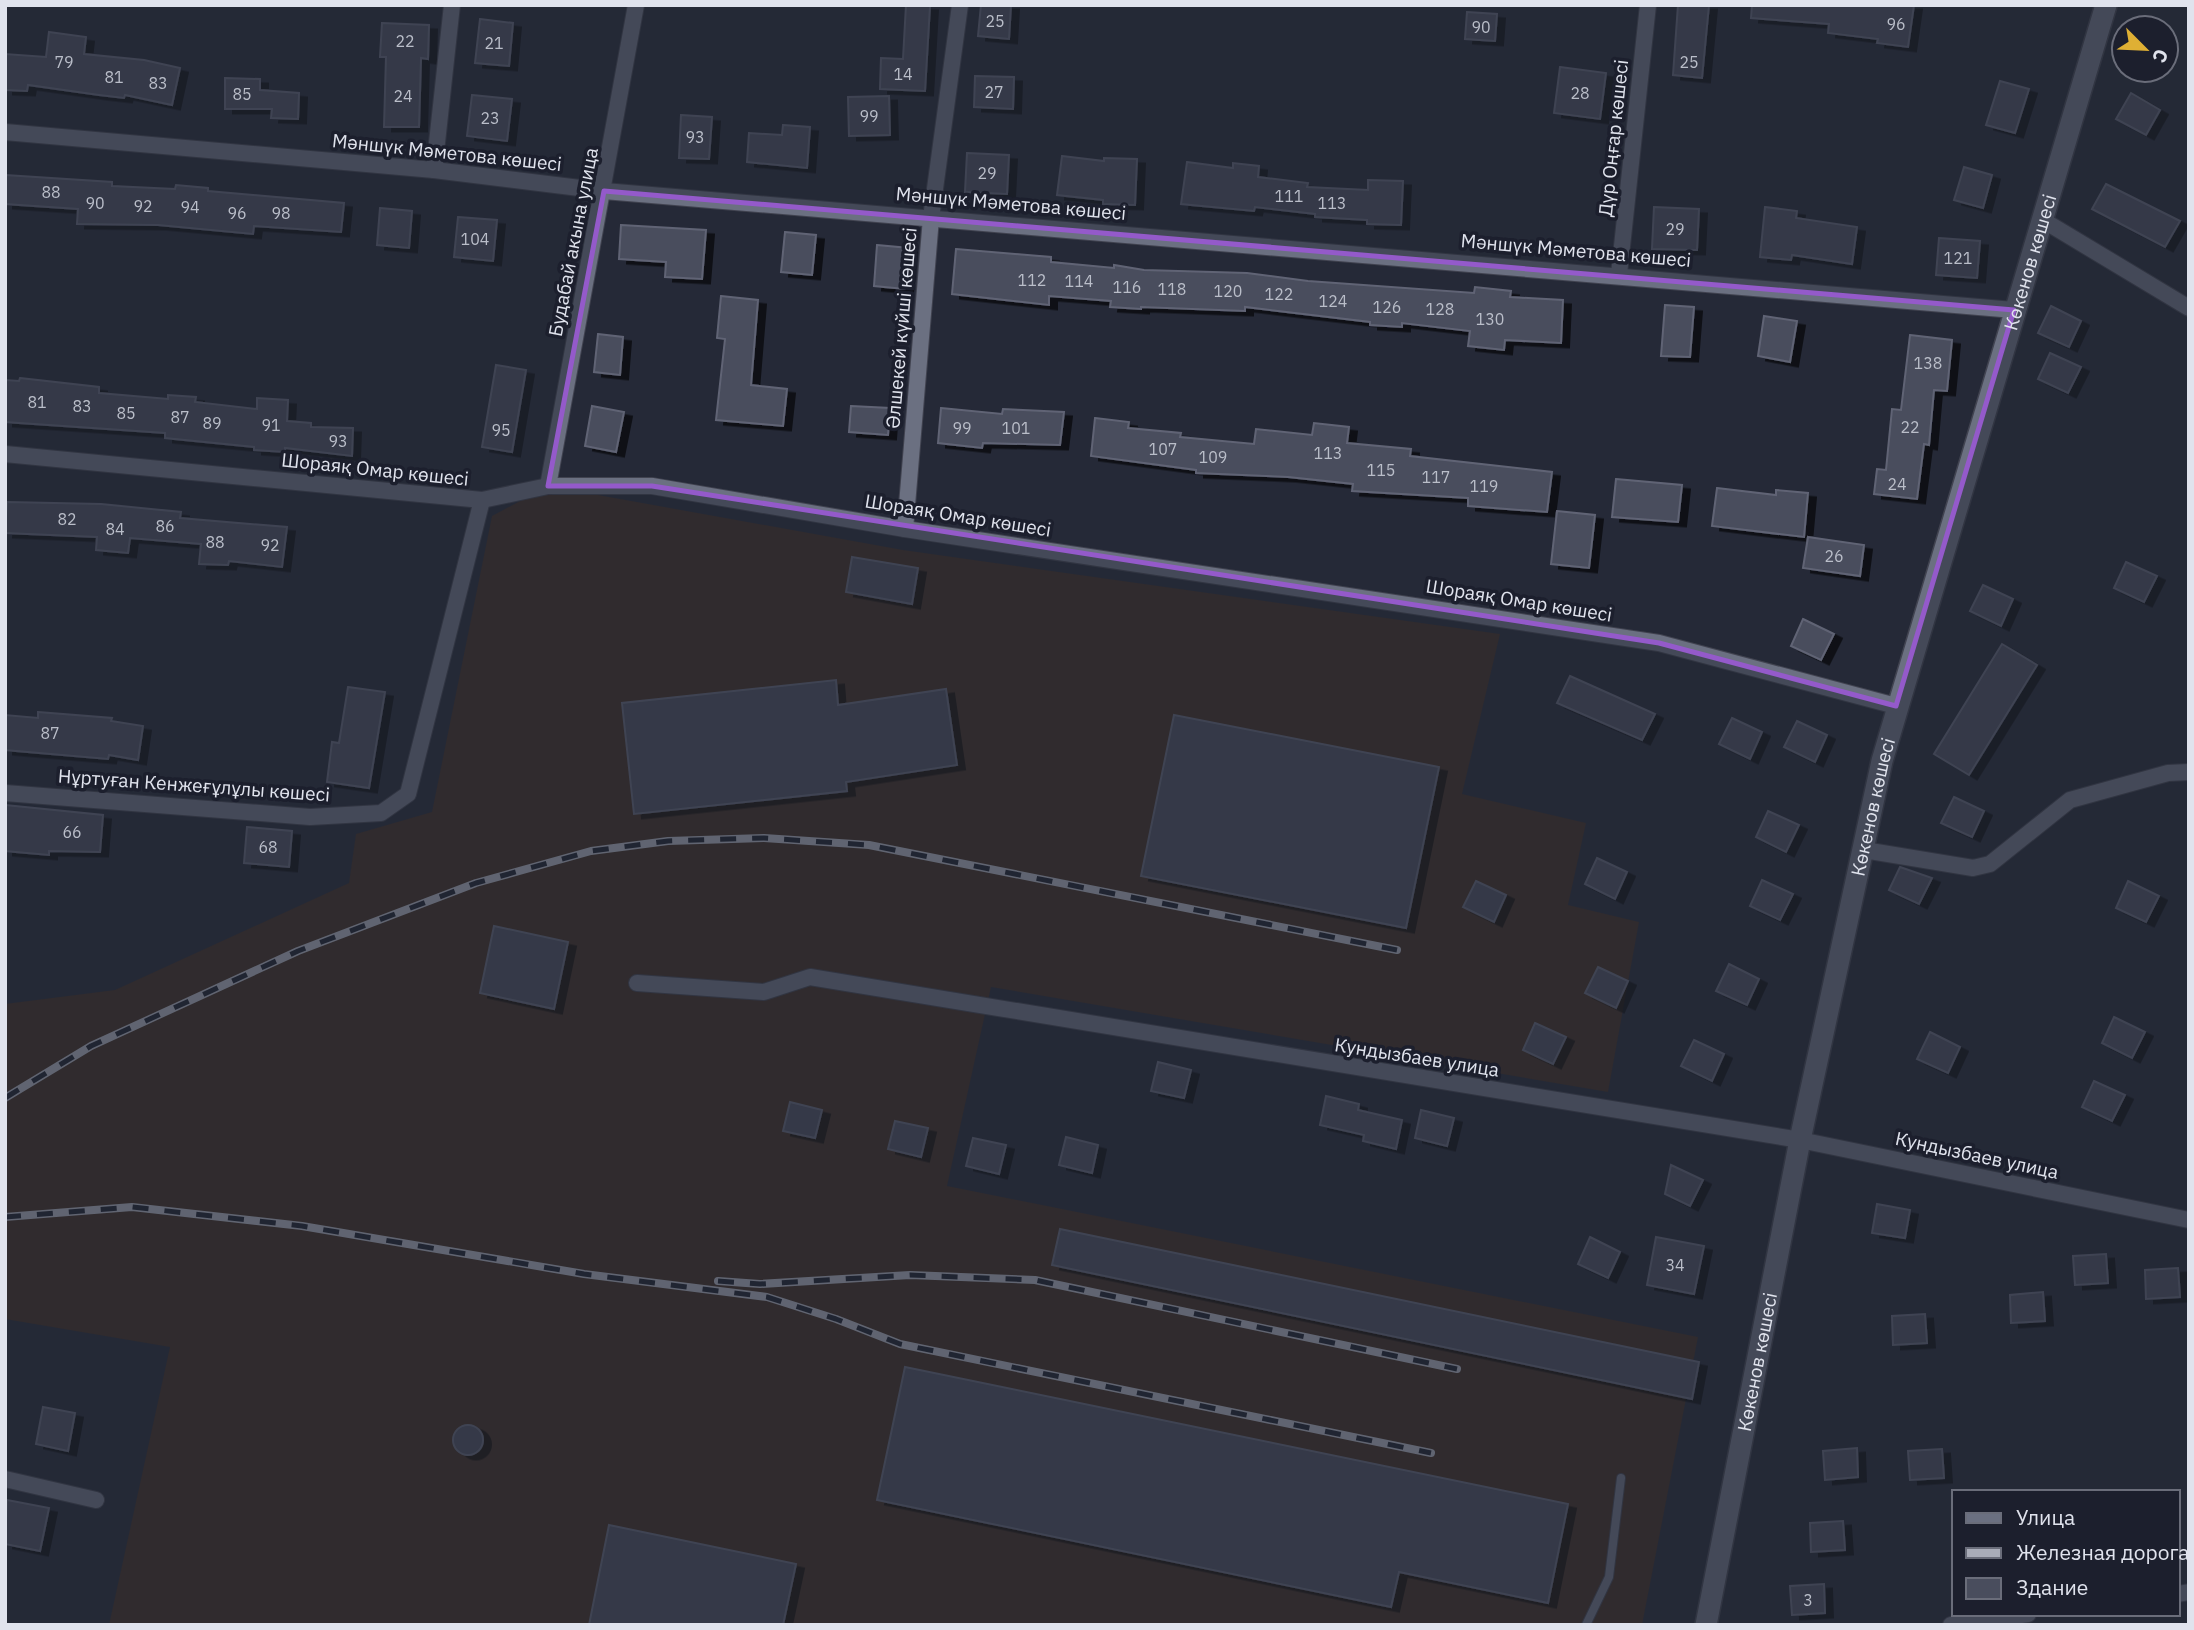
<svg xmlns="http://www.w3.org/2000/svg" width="2194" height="1630" viewBox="0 0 2194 1630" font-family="'IBM Plex Sans',sans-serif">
	<defs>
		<filter id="shadow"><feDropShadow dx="8" dy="4.5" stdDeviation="0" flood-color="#0009"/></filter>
	</defs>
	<rect width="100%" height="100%" fill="#252937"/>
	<!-- industrial -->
	<path fill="#3e2d24" d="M548 486 903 550 1500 634 1462 794 1586 823 1568 905 1639 922 1608 1092 991 987 947 1186 1698 1337 1642 1625H109L170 1347 5 1319V1004L115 990 349 883 356 834 432 812 492 516Z"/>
	<!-- building -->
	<g fill="#494d5d" stroke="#606474" stroke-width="2" filter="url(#shadow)">
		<path d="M906 5 930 6 925 91 880 89 881 58 903 59Z"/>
		<path d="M981 5H1011L1009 39 978 36Z"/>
		<path d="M1678 5H1709L1702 78 1673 75Z"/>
		<path d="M1752 5H1914L1908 47 1877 43 1878 39 1828 33 1829 24 1751 18Z"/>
		<path d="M1467 12 1497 14 1495 41 1465 39Z"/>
		<path d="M480 19 513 23 509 66 475 63Z"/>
		<path d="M382 23 429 25 428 59 421 58 419 127H384L386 57H380Z"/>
		<path d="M49 32 86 37 84 54 144 60 180 68 172 105 125 95 124 98 99 95 28 85 27 91 5 90V54L46 57Z"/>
		<path d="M1560 67 1606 73 1600 119 1554 113Z"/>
		<path d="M975 76 1014 77 1013 109 974 107Z"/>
		<path d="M225 78 260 79V90L299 93 298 119 271 118 272 109H225Z"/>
		<path d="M2000 81 2029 89 2015 133 1986 125Z"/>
		<path d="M2131 93 2160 110 2146 135 2116 119Z"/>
		<path d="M472 95 512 99 507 141 467 136Z"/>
		<path d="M889 96 890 135 849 136 848 97Z"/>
		<path d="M681 115 712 117 709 159 679 158Z"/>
		<path d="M783 125 810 127 807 168 747 162 749 133 782 135Z"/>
		<path d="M967 153 1009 155 1007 194 965 192Z"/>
		<path d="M1062 156 1104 161V158L1137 159 1135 205 1103 204V200L1057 195Z"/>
		<path d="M1187 162 1233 168V163L1259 166 1258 177 1308 183 1307 187 1368 190V180L1403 181 1401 225 1367 224V220L1315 217V214L1255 207 1254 211 1181 204Z"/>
		<path d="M1964 167 1992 175 1983 208 1954 200Z"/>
		<path d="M5 175 112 182V186L175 189 176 185 208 188V191L344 203 341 232 254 226 253 234 158 225 77 224 78 209 5 204Z"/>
		<path d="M2106 184 2180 221 2165 247 2092 209Z"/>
		<path d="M1654 207 1699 209 1697 250 1652 249Z"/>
		<path d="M1765 207 1797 211 1796 218 1857 227 1852 264 1792 255 1791 260 1760 257Z"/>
		<path d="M380 208 412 211 409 248 377 245Z"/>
		<path d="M458 217 497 220 493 261 454 257Z"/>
		<path d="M621 225 706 230 702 279 665 277 666 262 619 259Z"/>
		<path d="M785 232 816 235 812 275 781 272Z"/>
		<path d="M1939 238 1980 241 1977 278 1936 275Z"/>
		<path d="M877 245 909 248 905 289 874 286Z"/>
		<path d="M956 249 1051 257V262L1114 268V265L1144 270 1247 273 1308 281 1474 293 1475 287 1511 291 1510 297 1563 300 1561 343 1505 340 1504 350 1468 346 1470 331 1402 323V327L1370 325V322L1245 307V311L1141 307V309L1110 307 1111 301 1049 296V305L952 294Z"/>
		<path d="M721 296 758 300 751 385 787 389 783 426 716 420 725 339 717 338Z"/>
		<path d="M1665 305 1694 307 1690 357 1661 356Z"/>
		<path d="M2051 306 2081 321 2069 347 2038 333Z"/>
		<path d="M1764 316 1797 321 1790 362 1758 356Z"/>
		<path d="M598 334 623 337 620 375 594 372Z"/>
		<path d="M1910 335 1952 340 1947 391 1934 390 1929 445 1924 444 1917 499 1874 494 1877 469 1886 470 1892 409 1901 410Z"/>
		<path d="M2050 353 2081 367 2068 393 2038 379Z"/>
		<path d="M496 365 526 370 512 452 482 447Z"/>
		<path d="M20 378 99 387V393L168 399V395L196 397 195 402 257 409V398L288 400 287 421 311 423V427L353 428 352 456 285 448V452L254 450V447L165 438V433L5 422V380L19 381Z"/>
		<path d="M592 406 624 412 616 452 585 446Z"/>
		<path d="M851 406 890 408 888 435 849 432Z"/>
		<path d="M941 408 1002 414 1003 409 1064 412 1060 445 983 443 982 448 938 443Z"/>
		<path d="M1095 418 1129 422 1128 428 1181 433 1180 437 1254 444 1256 429 1312 435 1314 423 1349 427 1347 443 1411 449 1410 456 1552 472 1547 512 1468 506V498L1352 491 1353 484 1288 477 1196 473V470L1091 456Z"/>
		<path d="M1616 479 1682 485 1678 522 1612 517Z"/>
		<path d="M1717 488 1776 495V490L1808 493 1804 537 1712 526Z"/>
		<path d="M7 502 101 504 181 512 180 518 287 527 282 567 229 561 228 565 199 564 201 544 130 538 128 553 96 550 97 537 5 533Z"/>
		<path d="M1557 511 1595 515 1589 568 1551 564Z"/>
		<path d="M1808 537 1864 545 1860 576 1803 568Z"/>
		<path d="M852 557 918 568 912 604 846 592Z"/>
		<path d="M2126 562 2157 576 2144 602 2114 588Z"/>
		<path d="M1983 585 2013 599 2001 626 1970 611Z"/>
		<path d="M1803 619 1834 634 1821 660 1791 646Z"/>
		<path d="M2002 644 2037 665 1969 775 1934 754Z"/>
		<path d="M1570 676 1655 714 1642 740 1557 703Z"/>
		<path d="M836 680 838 705 946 689 957 765 846 782 847 791 634 814 622 703Z"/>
		<path d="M348 687 385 692 369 788 327 782 332 742 339 743Z"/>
		<path d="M38 712 112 718 111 721 143 726 138 760 109 755 108 759 5 750V715L38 718Z"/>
		<path d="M1174 715 1439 767 1406 928 1141 876Z"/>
		<path d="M1732 718 1762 732 1750 759 1719 744Z"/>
		<path d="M1797 721 1827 735 1815 762 1784 747Z"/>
		<path d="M1954 797 1984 811 1972 837 1941 823Z"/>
		<path d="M5 805 103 815 100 852 49 851V855L5 851Z"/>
		<path d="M1768 811 1799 825 1786 852 1756 837Z"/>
		<path d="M247 827 292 831 289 867 244 863Z"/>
		<path d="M1597 858 1627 872 1615 899 1585 884Z"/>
		<path d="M1900 867 1932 878 1919 904 1889 890Z"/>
		<path d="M1762 880 1793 894 1780 920 1750 906Z"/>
		<path d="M1476 881 1506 895 1494 922 1463 907Z"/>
		<path d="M2128 881 2159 896 2146 922 2116 908Z"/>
		<path d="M494 926 568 942 554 1009 480 993Z"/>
		<path d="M1729 964 1759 979 1747 1005 1716 991Z"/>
		<path d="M1598 967 1628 981 1616 1008 1585 993Z"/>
		<path d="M2114 1017 2145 1032 2132 1058 2102 1043Z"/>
		<path d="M1535 1023 1566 1037 1553 1064 1523 1050Z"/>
		<path d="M1930 1032 1960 1047 1948 1073 1917 1059Z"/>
		<path d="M1694 1040 1724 1054 1712 1081 1681 1066Z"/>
		<path d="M1158 1062 1191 1070 1184 1098 1151 1091Z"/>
		<path d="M2094 1081 2125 1095 2112 1121 2082 1107Z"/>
		<path d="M1326 1096 1359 1104 1358 1110 1402 1120 1396 1149 1363 1141 1364 1135 1320 1125Z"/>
		<path d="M790 1102 822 1110 815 1138 783 1131Z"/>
		<path d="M1421 1110 1454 1118 1447 1146 1415 1138Z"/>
		<path d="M895 1121 928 1128 921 1157 888 1149Z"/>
		<path d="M1066 1137 1098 1145 1092 1173 1059 1165Z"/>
		<path d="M973 1138 1006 1145 999 1174 966 1166Z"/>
		<path d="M1671 1165 1703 1180 1690 1206 1665 1194Z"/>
		<path d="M1877 1204 1910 1210 1905 1238 1872 1233Z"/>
		<path d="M1060 1229 1699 1362 1692 1399 1052 1265Z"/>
		<path d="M1590 1237 1620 1252 1608 1278 1578 1264Z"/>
		<path d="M1656 1237 1704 1246 1694 1294 1647 1285Z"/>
		<path d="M2106 1254 2108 1283 2075 1285 2073 1256Z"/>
		<path d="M2178 1268 2180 1297 2146 1299 2145 1270Z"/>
		<path d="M2043 1292 2045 1321 2011 1323 2010 1295Z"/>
		<path d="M1925 1314 1927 1343 1893 1345 1892 1316Z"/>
		<path d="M905 1367 1568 1504 1548 1603 1399 1572 1391 1607 877 1500Z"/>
		<path d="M43 1407 75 1413 68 1451 36 1444Z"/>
		<circle cx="468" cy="1440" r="15"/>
		<path d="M1857 1448 1858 1477 1825 1480 1823 1451Z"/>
		<path d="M1942 1449 1944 1478 1910 1480 1908 1451Z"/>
		<path d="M7 1500 49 1508 40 1551 5 1544Z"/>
		<path d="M1843 1521 1845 1550 1811 1552 1810 1523Z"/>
		<path d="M609 1525 796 1564 783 1625H589Z"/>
		<path d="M1824 1584 1825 1613 1792 1615 1790 1586Z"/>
	</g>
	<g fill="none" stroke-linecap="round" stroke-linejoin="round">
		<!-- service casing -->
		<g stroke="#414350" stroke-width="10">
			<path id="service" d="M1586 1625 1609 1577 1621 1478"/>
		</g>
		<!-- minor casing -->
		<g stroke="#414350" stroke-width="18">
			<g id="minor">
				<path d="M5 132 434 170 604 191 2014 310"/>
				<path d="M434 170 452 5"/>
				<path d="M2041 219 2189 308"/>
				<path d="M1619 274 1648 5"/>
				<path d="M5 454 482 500 548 486H652L905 529 1659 643 1896 706"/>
				<path d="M548 486 636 5"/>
				<path d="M905 529 931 218 960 5"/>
				<path d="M5 793 310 817 381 813 408 794 482 500"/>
				<path d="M1864 850 1973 868 1990 864 2070 800 2168 773 2189 772"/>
				<path d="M637 983 764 992 810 977 1800 1140 2189 1220"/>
				<path d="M5 1479 96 1500"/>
				<path d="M2178 1594 2189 1592"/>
				<path d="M1951 1625 2028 1614"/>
			</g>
		</g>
		<!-- tertiary casing -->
		<g stroke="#414350" stroke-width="24">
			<g id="tertiary">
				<path id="s1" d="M1706 1625 1800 1140 1882 761 2106 5"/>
			</g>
		</g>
		<!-- service -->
		<use href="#service" stroke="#6b7081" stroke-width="8"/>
		<!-- minor -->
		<use href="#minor" stroke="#6b7081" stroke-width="16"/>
		<!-- tertiary -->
		<use href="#tertiary" stroke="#6b7081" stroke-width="21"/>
		<!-- rail casing -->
		<g stroke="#a9acb8" stroke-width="8">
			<g id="rail">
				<path d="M5 1098 91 1046 298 951 476 883 591 851 668 841 764 838 869 845 1397 950"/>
				<path d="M5 1217 132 1207 302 1226 584 1274 767 1297 836 1319 900 1344 1431 1453"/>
				<path d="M718 1281 760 1284 910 1275 1035 1280 1457 1369"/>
			</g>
		</g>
		<!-- rail -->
		<use href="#rail" stroke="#1c1f2d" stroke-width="5" stroke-dasharray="16" stroke-linecap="butt"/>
	</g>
	<!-- marked area -->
	<path d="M0 0H2194V1630H0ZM604 191 2014 310 1896 706 1659 643 652 486H548Z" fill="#252937" fill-opacity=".55" fill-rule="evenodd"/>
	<path fill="none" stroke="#945aca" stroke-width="5" stroke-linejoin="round" d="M604 191 2014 310 1896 706 1659 643 652 486H548Z"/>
	<g text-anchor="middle" stroke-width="7" stroke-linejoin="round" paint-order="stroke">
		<!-- number labels -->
		<g font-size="16" fill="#babec9">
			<text x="995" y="27">25</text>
			<text x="1896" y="30">96</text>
			<text x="1481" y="33">90</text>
			<text x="405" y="47">22</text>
			<text x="494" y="49">21</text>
			<text x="64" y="68">79</text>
			<text x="1689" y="68">25</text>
			<text x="903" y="80">14</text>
			<text x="114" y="83">81</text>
			<text x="158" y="89">83</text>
			<text x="994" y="98">27</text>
			<text x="1580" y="99">28</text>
			<text x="242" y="100">85</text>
			<text x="403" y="102">24</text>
			<text x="869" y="122">99</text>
			<text x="490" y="124">23</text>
			<text x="695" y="143">93</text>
			<text x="987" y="179">29</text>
			<text x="51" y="198">88</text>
			<text x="1289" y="202">111</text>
			<text x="95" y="209">90</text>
			<text x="1332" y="209">113</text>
			<text x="143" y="212">92</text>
			<text x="190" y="213">94</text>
			<text x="237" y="219">96</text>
			<text x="281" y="219">98</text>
			<text x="1675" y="235">29</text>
			<text x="475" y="245">104</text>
			<text x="1958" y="264">121</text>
			<text x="1032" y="286">112</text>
			<text x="1079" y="287">114</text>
			<text x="1127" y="293">116</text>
			<text x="1172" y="295">118</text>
			<text x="1228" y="297">120</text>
			<text x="1279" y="300">122</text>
			<text x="1333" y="307">124</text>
			<text x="1387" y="313">126</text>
			<text x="1440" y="315">128</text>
			<text x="1490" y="325">130</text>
			<text x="1928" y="369">138</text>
			<text x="37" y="408">81</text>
			<text x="82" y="412">83</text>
			<text x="126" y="419">85</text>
			<text x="180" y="423">87</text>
			<text x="212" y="429">89</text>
			<text x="271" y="431">91</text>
			<text x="1910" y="433">22</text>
			<text x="962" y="434">99</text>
			<text x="1016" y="434">101</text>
			<text x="501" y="436">95</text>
			<text x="338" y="447">93</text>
			<text x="1163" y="455">107</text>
			<text x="1328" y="459">113</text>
			<text x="1213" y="463">109</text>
			<text x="1381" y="476">115</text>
			<text x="1436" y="483">117</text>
			<text x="1897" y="490">24</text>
			<text x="1484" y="492">119</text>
			<text x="67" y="525">82</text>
			<text x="165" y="532">86</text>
			<text x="115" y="535">84</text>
			<text x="215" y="548">88</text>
			<text x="270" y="551">92</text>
			<text x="1834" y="562">26</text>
			<text x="50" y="739">87</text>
			<text x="72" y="838">66</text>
			<text x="268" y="853">68</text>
			<text x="1675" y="1271">34</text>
			<text x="1808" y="1606">3</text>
		</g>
		<!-- street labels -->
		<g font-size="19" fill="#e0e3ed" stroke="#1c1f2d">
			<text transform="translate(1613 138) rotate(-84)" y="7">Дүр Оңғар көшесі</text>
			<text transform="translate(447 152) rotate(6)" y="7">Мәншүк Мәметова көшесі</text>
			<text transform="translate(1011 203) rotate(5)" y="7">Мәншүк Мәметова көшесі</text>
			<text transform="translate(573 242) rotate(-79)" y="7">Будабай акына улица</text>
			<text transform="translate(1576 250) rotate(5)" y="7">Мәншүк Мәметова көшесі</text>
			<text dy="7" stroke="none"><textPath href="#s1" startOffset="1402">Көкенов көшесі</textPath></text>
			<text transform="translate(901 328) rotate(-85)" y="7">Әлшекей күйші көшесі</text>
			<text transform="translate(375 469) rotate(6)" y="7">Шораяқ Омар көшесі</text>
			<text transform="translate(958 515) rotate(9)" y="7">Шораяқ Омар көшесі</text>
			<text transform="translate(1519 600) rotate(9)" y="7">Шораяқ Омар көшесі</text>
			<text transform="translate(194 785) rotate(4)" y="7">Нұртуған Кенжеғұлұлы көшесі</text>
			<text dy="7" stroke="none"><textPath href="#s1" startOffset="835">Көкенов көшесі</textPath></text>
			<text transform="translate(1417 1057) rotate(9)" y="7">Кундызбаев улица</text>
			<text transform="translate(1977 1155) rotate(12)" y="7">Кундызбаев улица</text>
			<text dy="7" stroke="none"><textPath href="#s1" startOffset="268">Көкенов көшесі</textPath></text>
		</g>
	</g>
	<!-- border -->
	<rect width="2194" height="1630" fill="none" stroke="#e0e3ed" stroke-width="14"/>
	<!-- legend -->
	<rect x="1952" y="1490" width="228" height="126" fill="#1c1f2d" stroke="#6a6d7a" stroke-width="2"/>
	<rect x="1966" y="1513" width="35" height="10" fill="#6b7081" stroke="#6a6d7a" stroke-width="2"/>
	<text x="2016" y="1525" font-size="21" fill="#e0e3ed">Улица</text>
	<rect x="1966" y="1548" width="35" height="10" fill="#a9acb8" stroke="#6a6d7a" stroke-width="2"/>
	<text x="2016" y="1560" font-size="21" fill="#e0e3ed">Железная дорога</text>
	<rect x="1966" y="1578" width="35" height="21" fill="#494d5d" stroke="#6a6d7a" stroke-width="2"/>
	<text x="2016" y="1595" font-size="21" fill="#e0e3ed">Здание</text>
	<!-- north arrow -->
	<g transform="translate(2145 49) rotate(114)"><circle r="33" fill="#1c1f2d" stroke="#6a6d7a" stroke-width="2"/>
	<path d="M0-5L12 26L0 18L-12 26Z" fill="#dfb034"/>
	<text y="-10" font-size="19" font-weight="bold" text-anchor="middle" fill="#e0e3ed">С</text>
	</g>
</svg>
